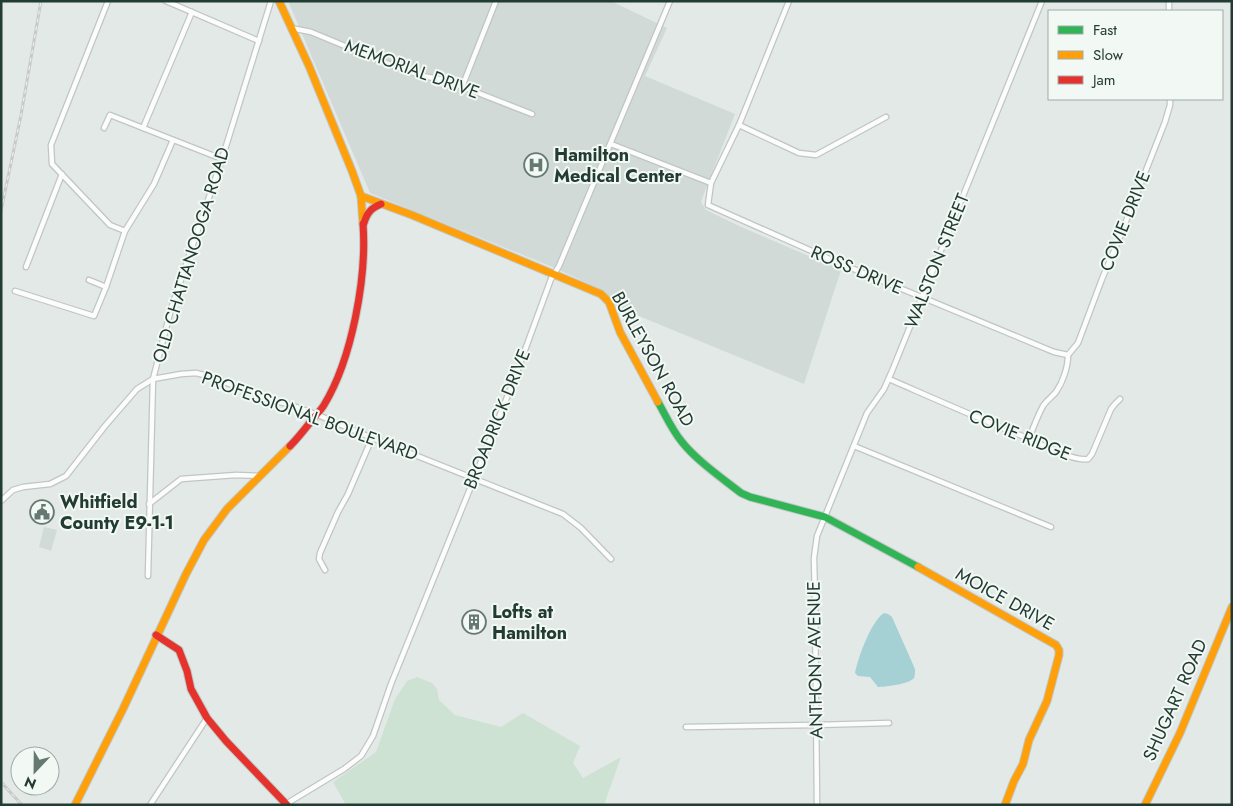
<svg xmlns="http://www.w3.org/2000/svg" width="1233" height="806" viewBox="0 0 1233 806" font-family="Jost,sans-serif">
	<rect width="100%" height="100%" fill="#e3e9e6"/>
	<!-- built -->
	<g fill="#d1dad6">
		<path d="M288 1H611L667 28 645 76 735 114 703 196 701 202 706 210 739 226 841 270 804 384 617 307 605 291 550 266 370 193Z"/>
		<path d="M44 527 57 530 51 551 39 547Z"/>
	</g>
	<!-- green -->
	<path fill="#cde2d2" d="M417 677 432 683 437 689 439 700 455 715 501 727 523 713 580 746 573 763 583 778 621 757 604 805H346L333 782 376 752 395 699 407 681Z"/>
	<!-- water -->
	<path fill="#a5d1d5" d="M884 613 888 614 892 617 915 669C915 671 915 676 914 678 910 684 884 687 878 687L870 677 858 676 855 673C858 658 871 621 884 613Z"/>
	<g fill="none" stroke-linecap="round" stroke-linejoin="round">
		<!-- street casing -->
		<g stroke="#c0c6c3" stroke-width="7">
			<g id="street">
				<path d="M108 1 51 145 52 164 110 225 125 231"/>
				<path d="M166 1 259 41"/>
				<path d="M789 1 739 125 711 183 708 205 832 260 1054 352 1068 355 1078 343 1102 279 1119 239 1165 122 1170 105V99"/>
				<path d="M1169 1V11"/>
				<path d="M291 28 311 32 391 65 423 76 445 80 532 114"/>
				<path d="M462 87 496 1"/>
				<path d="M739 125 799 153 816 155 886 117"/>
				<path d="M104 128 110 115 222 159"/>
				<path d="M143 128 192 12"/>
				<path d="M611 144 711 183"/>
				<path d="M26 267 62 174"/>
				<path d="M89 280 106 287"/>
				<path d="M15 291 94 316 106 287 125 231 154 184 173 140"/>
				<path d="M889 379C935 399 980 419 1027 438 1041 444 1074 462 1088 459L1092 454 1111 409 1115 404 1120 399"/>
				<path d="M1029 439C1033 428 1037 417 1043 406 1046 401 1052 397 1056 392 1063 382 1068 367 1068 355"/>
				<path d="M854 446 1051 527"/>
				<path d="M1 501 13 490 23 487 50 484 66 476 105 426 137 389 153 379 181 374 196 373 212 377 267 399 288 404 318 415 372 438 563 514 581 528 611 559"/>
				<path d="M149 504 181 479 236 475 260 476"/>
				<path d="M325 570 319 559 320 553 338 512 348 494 372 438"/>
				<path d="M148 576 153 379 171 309 222 159 271 1"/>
				<path d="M686 727 816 725 889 723"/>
				<path d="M286 804 344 769 361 756 373 736 391 684 514 380 551 279 559 266 670 1"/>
				<path d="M150 805 207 718"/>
				<path d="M817 805 815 601 814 558 817 536 867 413 884 389 892 371 1042 1"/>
			</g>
		</g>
		<!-- fast casing -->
		<g stroke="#bfc6c3" stroke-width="9">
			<path id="fast" d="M658 402C666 416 672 430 682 442 696 460 723 479 741 493L750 497 825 517 918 567"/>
		</g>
		<!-- slow casing -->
		<g stroke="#bfc6c3" stroke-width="9">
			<g id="slow">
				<path d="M279 1 309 66 352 171 361 196 363 224"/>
				<path d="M361 196 412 215 601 294 609 302 620 332 658 402"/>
				<path d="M918 567 1056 645 1059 650V655L1047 701 1029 740 1023 764 1014 781 1005 805"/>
				<path d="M75 805 123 709 186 574 204 540 227 509 290 446"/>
				<path d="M1145 805 1180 733 1232 607"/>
			</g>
		</g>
		<!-- jam casing -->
		<g stroke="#bfc6c3" stroke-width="9">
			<g id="jam">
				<path d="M364 223C367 213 371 208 381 204"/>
				<path d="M290 446C298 438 305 429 312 420 316 415 321 410 324 405 352 359 367 277 363 224"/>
				<path d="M156 635 179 650 187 671 191 689 207 718 226 741 287 805"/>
			</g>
		</g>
		<!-- street -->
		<use href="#street" stroke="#fbfcfb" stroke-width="4.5"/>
		<!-- fast -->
		<use href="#fast" stroke="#30b455" stroke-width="7"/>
		<!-- slow -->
		<use href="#slow" stroke="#ff9f0a" stroke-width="7"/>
		<!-- jam -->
		<use href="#jam" stroke="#e5322d" stroke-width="7"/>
		<!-- rail casing -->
		<g stroke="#c7cac9" stroke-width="3">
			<g id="rail">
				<path d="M1 211 21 115 41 1"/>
				<path d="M1 782 22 805"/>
			</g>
		</g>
		<!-- rail -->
		<use href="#rail" stroke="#f2f8f4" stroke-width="1" stroke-dasharray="4" stroke-linecap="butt"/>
	</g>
	<!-- icons -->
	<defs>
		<g id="hospital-ring" transform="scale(1.25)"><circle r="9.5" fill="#f2f8f4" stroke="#667872" stroke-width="1.5"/><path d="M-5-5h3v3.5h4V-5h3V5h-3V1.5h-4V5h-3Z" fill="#667872"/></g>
		<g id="civic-ring" transform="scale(1.25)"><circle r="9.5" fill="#f2f8f4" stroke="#667872" stroke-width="1.5"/><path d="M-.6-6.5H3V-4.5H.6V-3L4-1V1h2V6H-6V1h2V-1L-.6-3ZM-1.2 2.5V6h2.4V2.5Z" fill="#667872"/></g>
		<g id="building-ring" transform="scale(1.25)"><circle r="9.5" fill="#f2f8f4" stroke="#667872" stroke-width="1.5"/><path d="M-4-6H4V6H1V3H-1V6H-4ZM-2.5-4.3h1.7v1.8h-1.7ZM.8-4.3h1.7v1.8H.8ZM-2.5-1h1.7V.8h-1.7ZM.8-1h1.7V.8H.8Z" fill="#667872"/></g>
	</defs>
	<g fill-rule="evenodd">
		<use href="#hospital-ring" x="536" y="165"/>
		<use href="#civic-ring" x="42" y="512"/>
		<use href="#building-ring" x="474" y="622"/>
	</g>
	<g text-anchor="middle" stroke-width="4" stroke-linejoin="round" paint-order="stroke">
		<!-- street labels -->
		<g font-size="18" fill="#223b33" stroke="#f2f8f4">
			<text transform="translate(412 69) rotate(20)" y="6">MEMORIAL DRIVE</text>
			<text transform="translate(1125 221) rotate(-68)" y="6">COVIE DRIVE</text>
			<text transform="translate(191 255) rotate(-73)" y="6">OLD CHATTANOOGA ROAD</text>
			<text transform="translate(937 261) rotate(-68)" y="6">WALSTON STREET</text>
			<text transform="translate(857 270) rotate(23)" y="6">ROSS DRIVE</text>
			<text transform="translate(653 359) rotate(61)" y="6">BURLEYSON ROAD</text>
			<text transform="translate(310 416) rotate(20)" y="6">PROFESSIONAL BOULEVARD</text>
			<text transform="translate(497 419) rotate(-68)" y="6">BROADRICK DRIVE</text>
			<text transform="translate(1020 435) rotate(22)" y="6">COVIE RIDGE</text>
			<text transform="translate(1005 599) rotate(29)" y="6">MOICE DRIVE</text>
			<text transform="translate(815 660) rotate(-91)" y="6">ANTHONY AVENUE</text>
			<text transform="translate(1175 700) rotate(-66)" y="6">SHUGART ROAD</text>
		</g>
		<!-- poi labels -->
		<g font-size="18" font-weight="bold" fill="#223b33" stroke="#f2f8f4" text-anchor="start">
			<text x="554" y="161">Hamilton<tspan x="554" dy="21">Medical Center</tspan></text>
			<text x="60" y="508">Whitfield<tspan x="60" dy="21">County E9-1-1</tspan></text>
			<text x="492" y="618">Lofts at<tspan x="492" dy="21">Hamilton</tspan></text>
		</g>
	</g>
	<!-- border -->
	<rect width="1233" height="806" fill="none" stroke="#223b33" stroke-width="5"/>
	<!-- legend -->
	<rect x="1048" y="10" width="175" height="90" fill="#f2f8f4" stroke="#9faca7"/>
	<rect x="1058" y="26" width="25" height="8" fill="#30b455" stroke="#9faca7"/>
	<text x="1093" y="35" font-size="15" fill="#223b33">Fast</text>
	<rect x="1058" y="51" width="25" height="8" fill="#ff9f0a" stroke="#9faca7"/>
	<text x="1093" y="60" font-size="15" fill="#223b33">Slow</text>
	<rect x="1058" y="76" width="25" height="8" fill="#e5322d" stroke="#9faca7"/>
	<text x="1093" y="85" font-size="15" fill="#223b33">Jam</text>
	<!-- north arrow -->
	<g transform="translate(35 771) rotate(202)"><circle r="24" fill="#f2f8f4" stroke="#9faca7"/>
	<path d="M0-4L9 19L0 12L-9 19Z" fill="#667872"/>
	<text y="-8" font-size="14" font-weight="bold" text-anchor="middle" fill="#223b33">N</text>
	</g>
</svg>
